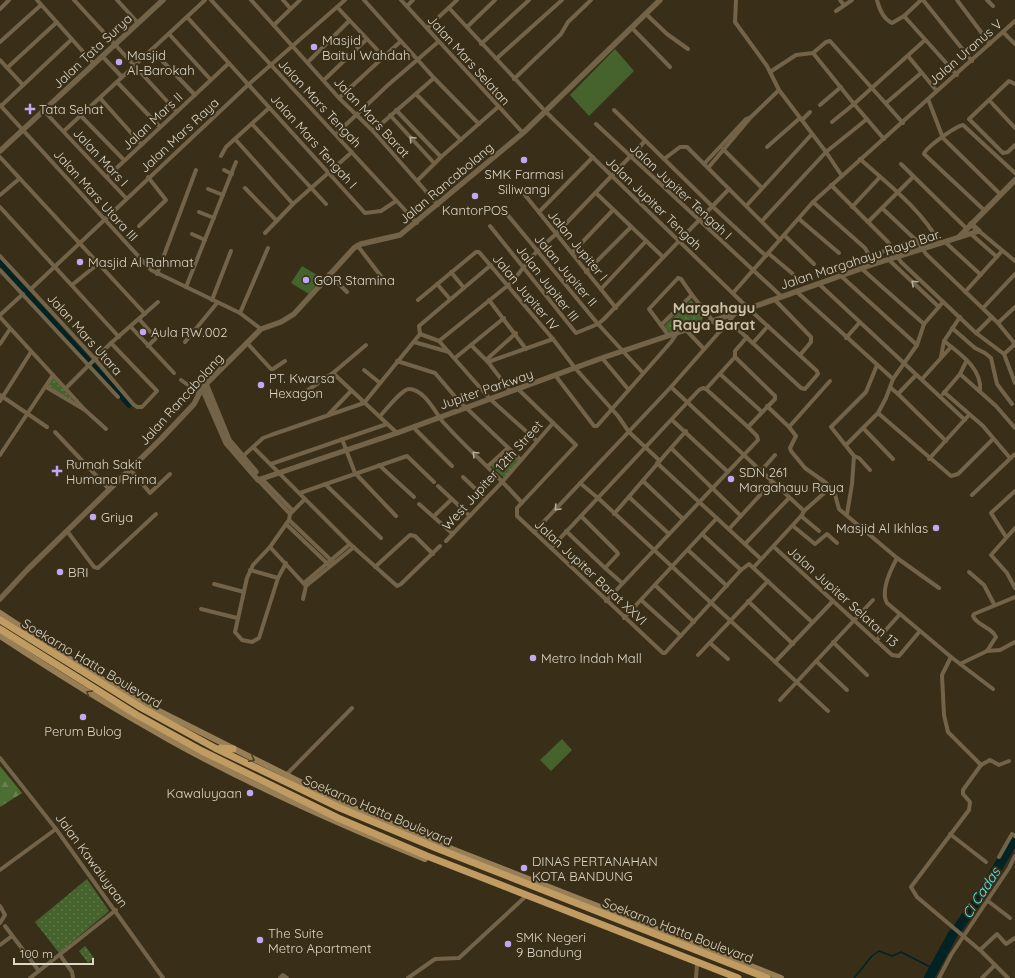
<svg xmlns="http://www.w3.org/2000/svg" width="1015" height="978" viewBox="0 0 1015 978" font-family="Quicksand,sans-serif">
	<defs>
		<pattern id="grass-dots" width="8" height="8" patternUnits="userSpaceOnUse"><rect width="8" height="8" fill="#46632e"/><path d="M2 2h.1M6 6h.1" fill="none" stroke="#60794b" stroke-width="1.8" stroke-linecap="round"/></pattern>
		<pattern id="forest-firs" width="22" height="20" patternUnits="userSpaceOnUse"><rect width="22" height="20" fill="#4d6e32"/><path d="M5 1l3.5 6h-7zM16 11l3.5 6h-7z" fill="#66824e"/></pattern>
	</defs>
	<rect width="100%" height="100%" fill="#392f18"/>
	<!-- grass -->
	<g fill="url(#grass-dots)">
		<path d="M691 300 704 315 701 322 670 333 664 326Z"/>
		<path d="M53 377 79 407 47 387Z"/>
		<path d="M508 450 519 460 504 478 491 466Z"/>
		<path d="M87 879 109 911 59 953 35 922Z"/>
		<path d="M85 946 94 958 88 963 79 951Z"/>
	</g>
	<!-- forest -->
	<path fill="url(#forest-firs)" d="M0 766 22 793 0 807Z"/>
	<!-- pitch -->
	<g fill="#46632e">
		<path d="M615 49 634 71 589 116 570 95Z"/>
		<path d="M302 266 322 278 309 294 291 283Z"/>
		<path d="M562 739 572 750 551 771 540 760Z"/>
	</g>
	<g fill="none" stroke-linecap="round" stroke-linejoin="round">
		<!-- stream -->
		<path stroke="#022324" stroke-width="1.5" d="M854 978 872 956 879 951 892 956 901 952 934 969"/>
		<!-- canal -->
		<path stroke="#022324" stroke-width="5.5" d="M0 263 129 405"/>
		<!-- river -->
		<g stroke="#022324" stroke-width="10">
			<path d="M958 928 985 889 1015 838"/>
			<path d="M929 978 953 934"/>
		</g>
		<!-- minor -->
		<g stroke="#736349" stroke-width="4">
			<path d="M37 0 94 64"/>
			<path d="M74 0 177 112"/>
			<path d="M117 0 138 23"/>
			<path d="M211 0 417 223"/>
			<path d="M251 0 339 98 373 131 438 205"/>
			<path d="M283 0 290 8"/>
			<path d="M364 0 434 78 479 124"/>
			<path d="M401 0 523 133"/>
			<path d="M736 0 735 22 767 66 779 90 826 152 842 176"/>
			<path d="M840 0 844 5"/>
			<path d="M877 0C879 8 883 19 892 23L904 16 921 0"/>
			<path d="M923 0 972 61"/>
			<path d="M957 0 990 44"/>
			<path d="M987 0 993 6"/>
			<path d="M407 6 413 0"/>
			<path d="M337 7 384 57"/>
			<path d="M449 8 546 112 749 309 817 371 818 374 805 389 801 388 730 322"/>
			<path d="M0 9 9 0"/>
			<path d="M836 11 852 0"/>
			<path d="M646 14 667 34 688 49"/>
			<path d="M904 16 957 75"/>
			<path d="M187 17 365 213 381 211 396 201"/>
			<path d="M274 25 300 0"/>
			<path d="M467 27 495 0"/>
			<path d="M427 28 457 0"/>
			<path d="M632 28 670 67"/>
			<path d="M1003 32 1015 44"/>
			<path d="M169 34 211 80"/>
			<path d="M0 42 41 5"/>
			<path d="M481 44 529 0"/>
			<path d="M152 50 195 95"/>
			<path d="M813 53 854 104 832 122"/>
			<path d="M102 56 122 77"/>
			<path d="M908 56 936 90"/>
			<path d="M496 59 562 0"/>
			<path d="M0 60 23 85"/>
			<path d="M308 62 349 21"/>
			<path d="M7 68 57 22"/>
			<path d="M770 72 796 55 813 53 826 42 830 41 903 123"/>
			<path d="M514 79 561 34 568 22 591 0"/>
			<path d="M324 80 367 39"/>
			<path d="M117 82 160 127"/>
			<path d="M1015 84 1009 81 969 119 1003 153 1008 152 1015 145"/>
			<path d="M416 94 461 140"/>
			<path d="M100 98 141 144"/>
			<path d="M339 98 401 41"/>
			<path d="M928 99 943 138 1000 194"/>
			<path d="M989 100 1015 128"/>
			<path d="M886 103 921 73"/>
			<path d="M0 105 151 270 240 313 261 329"/>
			<path d="M820 105 841 87"/>
			<path d="M1 106 72 39"/>
			<path d="M396 110 441 157"/>
			<path d="M614 110 712 206 766 256"/>
			<path d="M44 111 126 198"/>
			<path d="M390 115 434 163"/>
			<path d="M81 116 124 160"/>
			<path d="M802 120 810 112"/>
			<path d="M252 124 326 204"/>
			<path d="M596 124 781 296"/>
			<path d="M64 131 205 0"/>
			<path d="M373 131 434 78"/>
			<path d="M336 134 388 85 438 42"/>
			<path d="M235 139 293 204"/>
			<path d="M884 139 854 104 925 40"/>
			<path d="M767 147 800 118"/>
			<path d="M723 149 762 188"/>
			<path d="M221 156 226 147 269 108"/>
			<path d="M0 157 145 314"/>
			<path d="M664 159 680 147H687L780 240"/>
			<path d="M860 159C888 184 922 210 940 244"/>
			<path d="M704 164 746 119 751 117"/>
			<path d="M901 164 966 228"/>
			<path d="M708 168 751 117 779 90"/>
			<path d="M224 170 232 174"/>
			<path d="M107 177 229 63"/>
			<path d="M418 180 441 157 498 107"/>
			<path d="M831 185 888 242 901 262 976 333 1004 354 1015 383"/>
			<path d="M245 188 277 221"/>
			<path d="M208 189 223 195"/>
			<path d="M596 193 663 257"/>
			<path d="M0 195 19 179"/>
			<path d="M525 195 616 308"/>
			<path d="M813 202 865 248 874 264"/>
			<path d="M747 205 812 134"/>
			<path d="M0 207 119 337"/>
			<path d="M852 207 880 177"/>
			<path d="M882 208 918 242 926 254 998 323 1015 344"/>
			<path d="M984 210 924 154C925 148 956 126 963 125L1015 173"/>
			<path d="M199 212 214 218"/>
			<path d="M539 212 593 157"/>
			<path d="M506 213 598 324 643 373"/>
			<path d="M799 219 839 253"/>
			<path d="M762 221 826 152 867 119"/>
			<path d="M868 222 913 177"/>
			<path d="M139 226 166 200 148 177"/>
			<path d="M490 226 576 333 598 324 604 319 729 189"/>
			<path d="M979 231 1015 261"/>
			<path d="M265 233 293 204 352 152"/>
			<path d="M192 234 205 240"/>
			<path d="M971 234 997 257"/>
			<path d="M784 235 814 264"/>
			<path d="M945 242 981 275"/>
			<path d="M357 245 387 284"/>
			<path d="M572 253 613 210"/>
			<path d="M768 253 793 274"/>
			<path d="M0 256 95 359 133 404 137 407H142L157 391 111 343"/>
			<path d="M870 256 916 240"/>
			<path d="M888 259 939 307"/>
			<path d="M862 269 924 324"/>
			<path d="M0 270 118 397"/>
			<path d="M451 272 464 288"/>
			<path d="M586 272 631 227"/>
			<path d="M157 274 196 170"/>
			<path d="M329 274 347 292"/>
			<path d="M841 276 917 345"/>
			<path d="M437 284 450 299"/>
			<path d="M819 284 965 420"/>
			<path d="M72 285 99 263"/>
			<path d="M186 287 236 162"/>
			<path d="M31 289 249 84 345 0"/>
			<path d="M601 289 646 241"/>
			<path d="M797 292 893 379"/>
			<path d="M965 292 1002 251"/>
			<path d="M733 293 813 202 1015 21"/>
			<path d="M774 299 811 337V342L800 355"/>
			<path d="M212 300 231 251"/>
			<path d="M418 300 476 252H479L553 339 575 368 618 416 629 432 659 460"/>
			<path d="M489 300 526 349"/>
			<path d="M983 308 1015 274"/>
			<path d="M240 313 268 248"/>
			<path d="M0 315 23 294"/>
			<path d="M0 317 85 410 106 429"/>
			<path d="M960 317 944 341C959 353 983 369 980 391"/>
			<path d="M139 319 156 338 148 346"/>
			<path d="M998 323 1015 307"/>
			<path d="M661 325 692 295 721 331"/>
			<path d="M131 327 174 373"/>
			<path d="M952 328 975 348 985 353 991 358 997 384 1012 404"/>
			<path d="M686 330 704 349"/>
			<path d="M976 333 992 317"/>
			<path d="M420 334 439 341 490 399 537 441"/>
			<path d="M420 334 419 326 491 265"/>
			<path d="M669 336 649 309 678 278 681 279 692 295"/>
			<path d="M846 338 860 322"/>
			<path d="M439 341 511 283 537 251 556 234 645 141"/>
			<path d="M185 342 217 303"/>
			<path d="M414 342 449 352"/>
			<path d="M247 343 271 369H273L285 361"/>
			<path d="M753 343 768 326"/>
			<path d="M0 344 10 329"/>
			<path d="M471 345 488 362 511 392"/>
			<path d="M1004 354 1015 344"/>
			<path d="M941 357 944 341"/>
			<path d="M455 358 504 318"/>
			<path d="M602 358 628 389"/>
			<path d="M486 360 516 333"/>
			<path d="M397 361 435 373 458 400 521 460"/>
			<path d="M488 362 553 339"/>
			<path d="M364 370 380 383"/>
			<path d="M333 373 397 433"/>
			<path d="M720 374 762 412"/>
			<path d="M960 374 996 406 1015 428"/>
			<path d="M555 375 594 426H597L671 342 677 333"/>
			<path d="M922 379 951 347"/>
			<path d="M181 380 199 393"/>
			<path d="M46 387 85 410"/>
			<path d="M671 387 804 511 802 515 754 567"/>
			<path d="M891 388 898 394 916 375"/>
			<path d="M65 389 111 343 158 302"/>
			<path d="M518 389 576 445 517 508V516L663 653H665L741 570 749 564 812 622"/>
			<path d="M706 389 748 427"/>
			<path d="M944 392 983 426 1010 458"/>
			<path d="M302 394 333 373 366 345"/>
			<path d="M898 394 946 441"/>
			<path d="M943 394 960 374 966 362"/>
			<path d="M0 395 47 427"/>
			<path d="M0 401 31 352"/>
			<path d="M767 406 789 427 830 381"/>
			<path d="M878 413 951 476 958 474 993 439"/>
			<path d="M329 414 351 391"/>
			<path d="M380 416C385 411 402 389 409 389 424 389 435 412 443 422 468 450 497 474 522 503"/>
			<path d="M672 420 728 472"/>
			<path d="M413 427 452 466"/>
			<path d="M789 427 796 436 790 448 791 451 805 468 826 483 834 491 839 509 897 558 939 588"/>
			<path d="M864 429 893 459"/>
			<path d="M55 432 109 489"/>
			<path d="M342 439 355 473 396 516"/>
			<path d="M846 445 878 413 886 398 893 379 917 345 924 324 943 302"/>
			<path d="M253 447 350 544 397 586 401 584 440 546"/>
			<path d="M671 448 686 431"/>
			<path d="M0 455 53 375"/>
			<path d="M854 456 859 458 870 470"/>
			<path d="M242 457 263 438 271 435 364 403 420 334"/>
			<path d="M929 459 969 415"/>
			<path d="M657 463 761 559"/>
			<path d="M271 464 387 424"/>
			<path d="M379 465 414 497"/>
			<path d="M488 466 508 448"/>
			<path d="M130 469 150 493 170 474"/>
			<path d="M761 471 775 455"/>
			<path d="M463 477 486 499"/>
			<path d="M262 479 293 511"/>
			<path d="M258 480 290 514"/>
			<path d="M643 481 683 519"/>
			<path d="M580 483 598 498 828 711"/>
			<path d="M325 484 381 538"/>
			<path d="M438 486 470 516"/>
			<path d="M300 493 407 456 434 482"/>
			<path d="M972 495 1015 454"/>
			<path d="M629 497 669 534"/>
			<path d="M419 504 453 534"/>
			<path d="M804 511 831 487"/>
			<path d="M614 514 671 448 741 516"/>
			<path d="M847 514 852 484 854 456 831 427 866 392 877 365"/>
			<path d="M434 516 452 499"/>
			<path d="M801 516 819 531"/>
			<path d="M289 520 334 563"/>
			<path d="M286 524 330 566"/>
			<path d="M793 526 815 544 827 534 837 543"/>
			<path d="M1015 528 991 555 1007 573 1015 588"/>
			<path d="M729 529 772 482"/>
			<path d="M67 531 94 567 98 568 156 514"/>
			<path d="M566 531 605 568 618 554 617 552 581 516"/>
			<path d="M534 532 671 387 736 313"/>
			<path d="M702 534 741 570"/>
			<path d="M1006 537 991 513 1015 491"/>
			<path d="M446 541 503 481 553 423"/>
			<path d="M745 544 789 498"/>
			<path d="M270 547 305 585"/>
			<path d="M774 547 892 655 899 656 920 631"/>
			<path d="M551 548 699 390 703 388 706 389 735 357"/>
			<path d="M688 550 727 586"/>
			<path d="M897 558C891 569 880 591 887 603L951 657 993 689"/>
			<path d="M286 563 278 578 259 638 252 642 242 640 235 632 247 578 253 565 270 547 289 520 290 514 305 499"/>
			<path d="M375 567 410 535 415 536 433 554"/>
			<path d="M605 568 622 583"/>
			<path d="M250 570 278 578"/>
			<path d="M969 572 984 585 994 604"/>
			<path d="M304 583 350 544"/>
			<path d="M214 584 244 592"/>
			<path d="M655 585 694 622"/>
			<path d="M303 599 306 586 354 547"/>
			<path d="M641 600 681 636"/>
			<path d="M606 601 758 440 757 436 748 427 775 399V396L735 357V351L747 337"/>
			<path d="M748 601 793 644"/>
			<path d="M201 609 237 618"/>
			<path d="M624 618 717 518"/>
			<path d="M876 641 900 614"/>
			<path d="M833 642 867 675"/>
			<path d="M710 643 728 659"/>
			<path d="M987 651 1000 650 1015 642"/>
			<path d="M698 655 768 581"/>
			<path d="M951 657 942 675 944 715 948 732 981 765 963 790V794L970 802 969 810 911 887 917 897 981 951 1008 978"/>
			<path d="M816 661 847 690"/>
			<path d="M775 662 833 601"/>
			<path d="M960 664 987 651 996 637C992 627 977 626 973 616L974 614 1015 597"/>
			<path d="M780 700 873 600"/>
			<path d="M0 758 56 829 163 978"/>
			<path d="M981 765 990 760 999 765 1009 761"/>
			<path d="M286 775 352 708"/>
			<path d="M950 834 986 862"/>
			<path d="M999 857 1012 834 1015 836"/>
			<path d="M0 870 56 829"/>
			<path d="M988 901 1010 918"/>
			<path d="M0 906 5 915 0 923"/>
			<path d="M5 926 39 971"/>
			<path d="M0 945 12 936"/>
			<path d="M980 950 997 934 1006 944 1015 938"/>
			<path d="M60 955 72 972 73 978"/>
			<path d="M30 978 116 910"/>
			<path d="M280 978 283 975 287 978"/>
			<path d="M408 978 435 959 459 958 524 898"/>
			<path d="M696 978 697 965"/>
			<path d="M939 978 951 955 1009 868 1015 856"/>
			<path d="M982 978 995 965"/>
		</g>
		<!-- tertiary -->
		<g stroke="#736349" stroke-width="5.5">
			<path d="M0 151 163 0"/>
			<path d="M959 237 1015 180"/>
			<path d="M206 384 229 440 256 472"/>
			<path d="M202 388 226 443 258 480 397 433 602 358 736 313 874 264 979 231 971 224"/>
			<path d="M0 599 27 570 161 439 194 404 202 388 261 329 281 322 294 314 354 248 361 244 400 235 523 133 660 0"/>
		</g>
		<!-- secondary -->
		<g stroke="#977e56" stroke-width="6">
			<path d="M0 613 85 669 141 702 342 803 457 851 781 978"/>
			<path d="M0 636C56 673 112 708 170 740 252 786 338 824 425 859"/>
		</g>
		<!-- trunk -->
		<g stroke="#c19c62" stroke-width="7">
			<path d="M0 620 140 707 215 748 340 808 436 848 767 978"/>
			<path d="M0 629 137 715 202 751 338 818 427 856 738 978"/>
			<path d="M221 748 233 749"/>
		</g>
	</g>
	<!-- one-way arrows -->
	<defs><path id="oneway-chevron" d="M-2-3.5L2.5 0L-2 3.5" fill="none" stroke-width="1.6" stroke-linecap="round" stroke-linejoin="round"/></defs>
	<g stroke="#b8ae9c">
		<use href="#oneway-chevron" transform="translate(412 139) rotate(-133)"/>
		<use href="#oneway-chevron" transform="translate(914 283) rotate(-137)"/>
		<use href="#oneway-chevron" transform="translate(475 454) rotate(-135)"/>
		<use href="#oneway-chevron" transform="translate(557 508) rotate(133)"/>
	</g>
	<g stroke="#4c3f24">
		<use href="#oneway-chevron" transform="translate(89 693) rotate(-149)"/>
		<use href="#oneway-chevron" transform="translate(252 759) rotate(26)"/>
	</g>
	<!-- markers -->
	<g fill="#c2a8f3" stroke="#392f18" stroke-width="1.5">
		<circle cx="314" cy="47" r="4"/>
		<circle cx="119" cy="62" r="4"/>
		<path d="M28 103h4v4h4v4h-4v4h-4v-4h-4v-4h4z"/>
		<circle cx="524" cy="160" r="4"/>
		<circle cx="475" cy="196" r="4"/>
		<circle cx="80" cy="262" r="4"/>
		<circle cx="306" cy="280" r="4"/>
		<circle cx="143" cy="332" r="4"/>
		<circle cx="261" cy="385" r="4"/>
		<path d="M55 465h4v4h4v4h-4v4h-4v-4h-4v-4h4z"/>
		<circle cx="731" cy="479" r="4"/>
		<circle cx="93" cy="517" r="4"/>
		<circle cx="936" cy="528" r="4"/>
		<circle cx="60" cy="572" r="4"/>
		<circle cx="533" cy="658" r="4"/>
		<circle cx="83" cy="717" r="4"/>
		<circle cx="250" cy="793" r="4"/>
		<circle cx="524" cy="868" r="4"/>
		<circle cx="260" cy="940" r="4"/>
		<circle cx="508" cy="944" r="4"/>
	</g>
	<g text-anchor="middle" stroke-width="4" stroke-linejoin="round" paint-order="stroke">
		<!-- poi labels -->
		<g font-size="13" fill="#ddd7c9" stroke="#392f18" text-anchor="start">
			<text x="322" y="45">Masjid<tspan x="322" dy="15">Baitul Wahdah</tspan></text>
			<text x="127" y="60">Masjid<tspan x="127" dy="15">Al-Barokah</tspan></text>
			<text x="39" y="114">Tata Sehat</text>
			<text x="524" y="179" text-anchor="middle">SMK Farmasi<tspan x="524" dy="15">Siliwangi</tspan></text>
			<text x="475" y="215" text-anchor="middle">KantorPOS</text>
			<text x="88" y="267">Masjid Al Rahmat</text>
			<text x="314" y="285">GOR Stamina</text>
			<text x="151" y="337">Aula RW.002</text>
			<text x="269" y="383">PT. Kwarsa<tspan x="269" dy="15">Hexagon</tspan></text>
			<text x="66" y="469">Rumah Sakit<tspan x="66" dy="15">Humana Prima</tspan></text>
			<text x="739" y="477">SDN 261<tspan x="739" dy="15">Margahayu Raya</tspan></text>
			<text x="101" y="522">Griya</text>
			<text x="928" y="533" text-anchor="end">Masjid Al Ikhlas</text>
			<text x="68" y="577">BRI</text>
			<text x="541" y="663">Metro Indah Mall</text>
			<text x="83" y="736" text-anchor="middle">Perum Bulog</text>
			<text x="242" y="798" text-anchor="end">Kawaluyaan</text>
			<text x="532" y="866">DINAS PERTANAHAN<tspan x="532" dy="15">KOTA BANDUNG</tspan></text>
			<text x="268" y="938">The Suite<tspan x="268" dy="15">Metro Apartment</tspan></text>
			<text x="516" y="942">SMK Negeri<tspan x="516" dy="15">9 Bandung</tspan></text>
		</g>
		<!-- street labels -->
		<g font-size="13" fill="#ddd7c9" stroke="#392f18">
			<text transform="translate(92 51) rotate(-43)" y="5">Jalan Tata Surya</text>
			<text transform="translate(965 52) rotate(-41)" y="5">Jalan Uranus V</text>
			<text transform="translate(469 60) rotate(48)" y="5">Jalan Mars Selatan</text>
			<text transform="translate(320 103) rotate(47)" y="5">Jalan Mars Tengah</text>
			<text transform="translate(372 117) rotate(47)" y="5">Jalan Mars Barat</text>
			<text transform="translate(152 121) rotate(-43)" y="5">Jalan Mars II</text>
			<text transform="translate(179 135) rotate(-43)" y="5">Jalan Mars Raya</text>
			<text transform="translate(314 141) rotate(48)" y="5">Jalan Mars Tengah I</text>
			<text transform="translate(101 157) rotate(47)" y="5">Jalan Mars I</text>
			<text transform="translate(446 183) rotate(-40)" y="5">Jalan Rancabolang</text>
			<text transform="translate(681 191) rotate(43)" y="5">Jalan Jupiter Tengah I</text>
			<text transform="translate(96 195) rotate(48)" y="5">Jalan Mars Utara III</text>
			<text transform="translate(654 203) rotate(44)" y="5">Jalan Jupiter Tengah</text>
			<text transform="translate(578 245) rotate(51)" y="5">Jalan Jupiter I</text>
			<text transform="translate(860 259) rotate(-18)" y="5">Jalan Margahayu Raya Bar.</text>
			<text transform="translate(566 270) rotate(50)" y="5">Jalan Jupiter II</text>
			<text transform="translate(548 283) rotate(52)" y="5">Jalan Jupiter III</text>
			<text transform="translate(526 292) rotate(50)" y="5">Jalan Jupiter IV</text>
			<text transform="translate(85 334) rotate(48)" y="5">Jalan Mars Utara</text>
			<text transform="translate(486 389) rotate(-19)" y="5">Jupiter Parkway</text>
			<text transform="translate(181 399) rotate(-48)" y="5">Jalan Rancabolang</text>
			<text transform="translate(492 475) rotate(-48)" y="5">West Jupiter 12th Street</text>
			<text transform="translate(591 572) rotate(43)" y="5">Jalan Jupiter Barat XXVI</text>
			<text transform="translate(843 596) rotate(42)" y="5">Jalan Jupiter Selatan 13</text>
			<text transform="translate(92 663) rotate(31)" y="5">Soekarno Hatta Boulevard</text>
			<text transform="translate(378 810) rotate(23)" y="5">Soekarno Hatta Boulevard</text>
			<text transform="translate(92 860) rotate(54)" y="5">Jalan Kawaluyaan</text>
			<text transform="translate(678 930) rotate(21)" y="5">Soekarno Hatta Boulevard</text>
		</g>
		<!-- water labels -->
		<g font-size="14" font-style="italic" fill="#57ecf0" stroke="#392f18">
			<text transform="translate(981 893) rotate(-57)" y="5">Ci Cadas</text>
		</g>
		<!-- quarter labels -->
		<g font-size="15" font-weight="bold" fill="#ccc0a5" stroke="#392f18">
			<text x="714" y="313">Margahayu<tspan x="714" dy="17">Raya Barat</tspan></text>
		</g>
	</g>
	<!-- scale -->
	<path d="M14 958v6h79v-6" fill="none" stroke="#ddd7c9" stroke-width="2"/>
	<text x="20" y="958" font-size="12" fill="#ddd7c9" stroke="#392f18" stroke-width="3" paint-order="stroke">100 m</text>
</svg>
